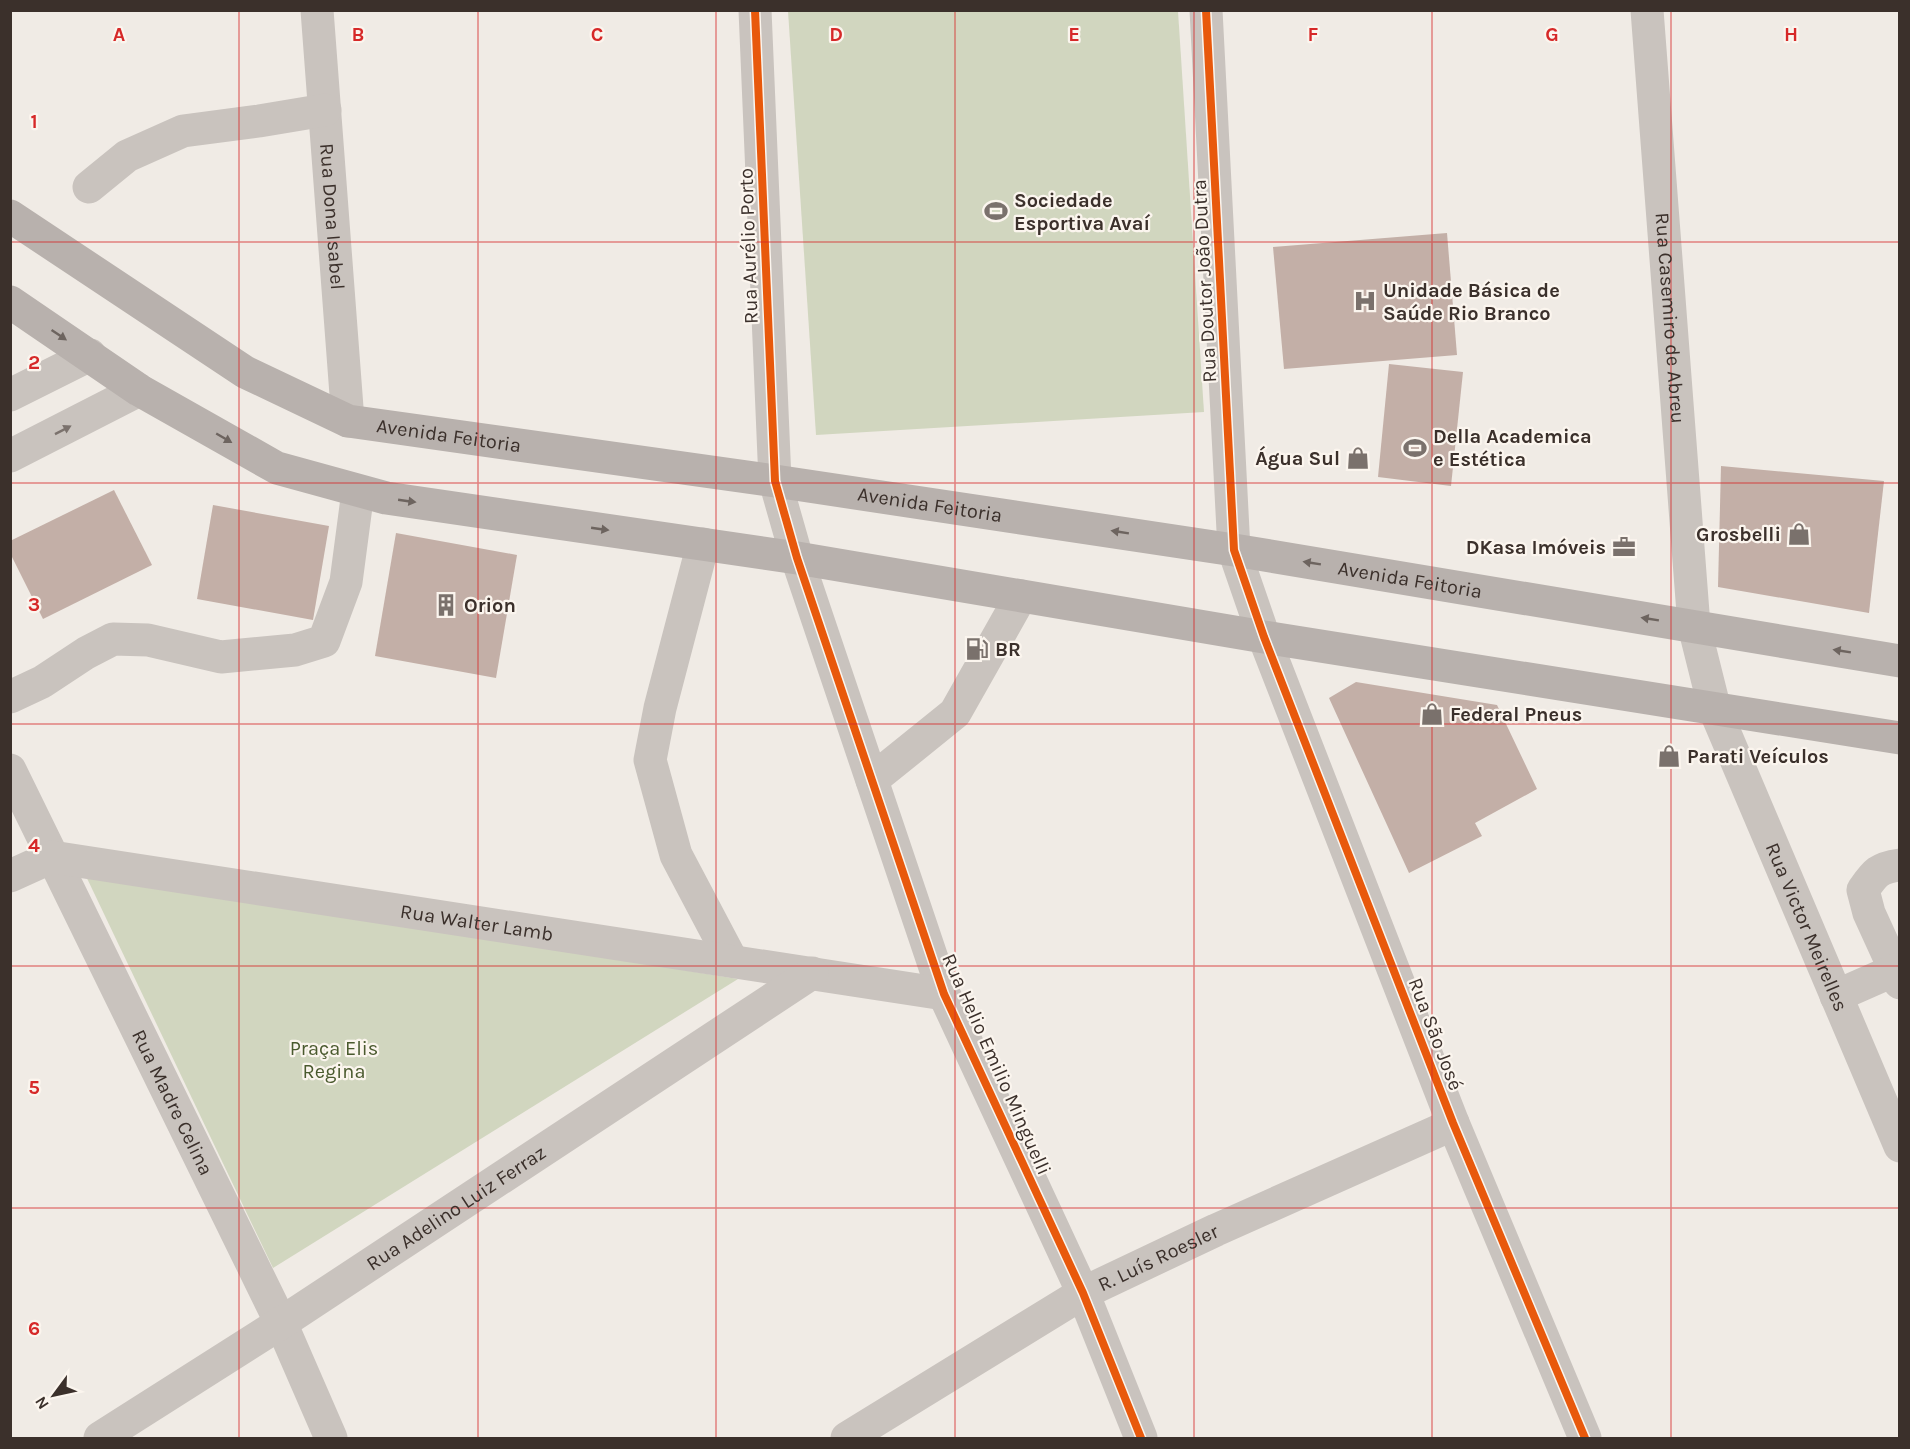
<svg xmlns="http://www.w3.org/2000/svg" width="1910" height="1449" viewBox="0 0 1910 1449" font-family="Karla,sans-serif">
	<rect width="100%" height="100%" fill="#f0ebe5"/>
	<!-- green -->
	<g fill="#d1d6bf">
		<path d="M788 11H1178L1204 412 816 435Z"/>
		<path d="M84 872 738 979 273 1268Z"/>
	</g>
	<!-- building -->
	<g fill="#c3afa7">
		<path d="M1447 233 1457 355 1284 369 1273 247Z"/>
		<path d="M1389 364 1463 372 1451 486 1378 477Z"/>
		<path d="M1721 466 1884 481 1869 613 1718 587Z"/>
		<path d="M114 490 152 565 43 619 10 553V541Z"/>
		<path d="M213 505 329 526 313 620 197 599Z"/>
		<path d="M396 533 517 555 496 678 375 656Z"/>
		<path d="M1356 682 1497 705 1537 789 1475 823 1482 836 1409 873 1329 698Z"/>
	</g>
	<g fill="none" stroke-linecap="round" stroke-linejoin="round">
		<!-- minor -->
		<g stroke="#c9c3be" stroke-width="33">
			<path id="s1" d="M317 10 348 421"/>
			<path d="M755 10 775 481 797 558 944 994 1083 1293 1141 1438"/>
			<path d="M1206 10 1234 550 1264 637 1453 1123 1585 1438"/>
			<path id="s2" d="M1647 10 1694 626 1715 710 1900 1146"/>
			<path d="M89 187 127 156 183 131 259 121 325 110"/>
			<path d="M10 395 90 355"/>
			<path d="M10 456 139 390"/>
			<path d="M703 544 660 708 650 760 676 855 732 961"/>
			<path d="M10 697 42 682 86 653 113 639 148 640 221 657 295 650 324 641 346 582 358 491"/>
			<path id="s3" d="M10 770 281 1323 331 1438"/>
			<path d="M872 780 955 713 1021 596"/>
			<path id="s4" d="M10 876 52 857 944 994"/>
			<path d="M1895 970 1869 913 1863 890C1875 873 1878 868 1900 865"/>
			<path d="M1836 996 1895 970 1900 983"/>
			<path id="s5" d="M100 1438 281 1323 812 973"/>
			<path id="s6" d="M847 1438 1083 1293 1216 1230 1438 1131 1453 1123"/>
		</g>
		<!-- major -->
		<g stroke="#b8b1ad" stroke-width="33">
			<path id="s7" d="M10 216 245 372 348 421 775 481 1234 550 1900 661"/>
			<path d="M10 302 139 390 277 468 386 498 797 558 1264 637 1900 738"/>
		</g>
		<!-- cycleway casing -->
		<g stroke="#fbf5ee" stroke-width="11">
			<g id="cycleway">
				<path d="M755 10 775 481 797 558 944 994 1083 1293 1141 1438"/>
				<path d="M1206 10 1234 550 1264 637 1453 1123 1585 1438"/>
			</g>
		</g>
		<!-- cycleway -->
		<use href="#cycleway" stroke="#e8590c" stroke-width="8"/>
	</g>
	<!-- one-way arrows -->
	<defs><path id="oneway-solid" d="M-6-.8H1V-3.2L6.5 0L1 3.2V.8H-6Z" transform="scale(1.5)"/></defs>
	<g fill="#6d645f">
		<use href="#oneway-solid" transform="translate(59 335) rotate(34)"/>
		<use href="#oneway-solid" transform="translate(224 438) rotate(30)"/>
		<use href="#oneway-solid" transform="translate(407 501) rotate(8)"/>
		<use href="#oneway-solid" transform="translate(600 529) rotate(8)"/>
		<use href="#oneway-solid" transform="translate(1120 532) rotate(-171)"/>
		<use href="#oneway-solid" transform="translate(1312 563) rotate(-171)"/>
		<use href="#oneway-solid" transform="translate(1650 619) rotate(-171)"/>
		<use href="#oneway-solid" transform="translate(1842 651) rotate(-171)"/>
	</g>
	<use fill="#7b726d" href="#oneway-solid" transform="translate(63 430) rotate(-27)"/>
	<!-- grid -->
	<path fill="none" stroke="#d62828" stroke-width="1.5" stroke-opacity="0.55" d="M239 10V1438M478 10V1438M716 10V1438M955 10V1438M1194 10V1438M1432 10V1438M1671 10V1438M10 242H1900M10 483H1900M10 724H1900M10 966H1900M10 1208H1900"/>
	<!-- icons -->
	<defs>
		<g id="stadium-bare" transform="scale(1.8)"><path d="M0-5a6.5 5 0 1 0 0 10a6.5 5 0 1 0 0-10ZM-3.5-1.8h7v3.6h-7Z" fill="#7a716c" stroke="#fbf5ee" stroke-width="2.5" paint-order="stroke"/></g>
		<g id="hospital-bare" transform="scale(1.8)"><path d="M-5-5h3v3.5h4V-5h3V5h-3V1.5h-4V5h-3Z" fill="#7a716c" stroke="#fbf5ee" stroke-width="2.5" paint-order="stroke"/></g>
		<g id="shop-bare" transform="scale(1.8)"><path d="M-5-2.5h2.3a2.7 3.5 0 0 1 5.4 0H5L5.5 6h-11ZM-1.5-2.5h3a1.5 2.3 0 0 0-3 0Z" fill="#7a716c" stroke="#fbf5ee" stroke-width="2.5" paint-order="stroke"/></g>
		<g id="office-bare" transform="scale(1.8)"><path d="M-6-3h4V-5.5h4V-3h4V5H-6ZM-1-4.5V-3h2v-1.5ZM-6 0V1H6V0Z" fill="#7a716c" stroke="#fbf5ee" stroke-width="2.5" paint-order="stroke"/></g>
		<g id="building-bare" transform="scale(1.8)"><path d="M-4-6H4V6H1V3H-1V6H-4ZM-2.5-4.3h1.7v1.8h-1.7ZM.8-4.3h1.7v1.8H.8ZM-2.5-1h1.7V.8h-1.7ZM.8-1h1.7V.8H.8Z" fill="#7a716c" stroke="#fbf5ee" stroke-width="2.5" paint-order="stroke"/></g>
		<g id="fuel-bare" transform="scale(1.8)"><path d="M-5.5-6h7V0h2V4h1.3V-2.5L3-4.5l.8-.8L6-3V5H2.5V1h-1V6h-7ZM-4.2-4.7v3.2H.2V-4.7Z" fill="#7a716c" stroke="#fbf5ee" stroke-width="2.5" paint-order="stroke"/></g>
	</defs>
	<g fill-rule="evenodd">
		<use href="#stadium-bare" x="996" y="211"/>
		<use href="#hospital-bare" x="1365" y="301"/>
		<use href="#stadium-bare" x="1415" y="448"/>
		<use href="#shop-bare" x="1358" y="458"/>
		<use href="#shop-bare" x="1799" y="534"/>
		<use href="#office-bare" x="1624" y="547"/>
		<use href="#building-bare" x="446" y="605"/>
		<use href="#fuel-bare" x="977" y="649"/>
		<use href="#shop-bare" x="1432" y="714"/>
		<use href="#shop-bare" x="1669" y="756"/>
	</g>
	<g text-anchor="middle" stroke-width="4.5" stroke-linejoin="round" paint-order="stroke">
		<!-- poi labels -->
		<g font-size="20" font-weight="bold" fill="#3b302b" stroke="#fbf5ee" text-anchor="start">
			<text x="1014" y="207">Sociedade<tspan x="1014" dy="23">Esportiva Avaí</tspan></text>
			<text x="1383" y="297">Unidade Básica de<tspan x="1383" dy="23">Saúde Rio Branco</tspan></text>
			<text x="1433" y="443">Della Academica<tspan x="1433" dy="23">e Estética</tspan></text>
			<text x="1340" y="465" text-anchor="end">Água Sul</text>
			<text x="1781" y="541" text-anchor="end">Grosbelli</text>
			<text x="1606" y="554" text-anchor="end">DKasa Imóveis</text>
			<text x="464" y="612">Orion</text>
			<text x="995" y="656">BR</text>
			<text x="1450" y="721">Federal Pneus</text>
			<text x="1687" y="763">Parati Veículos</text>
		</g>
		<!-- street labels -->
		<g font-size="20" fill="#3b302b" stroke="#fbf5ee">
			<text dy="7" stroke="none"><textPath href="#s1" startOffset="207">Rua Dona Isabel</textPath></text>
			<text transform="translate(748 246) rotate(-92)" y="7">Rua Aurélio Porto</text>
			<text transform="translate(1204 281) rotate(-93)" y="7">Rua Doutor João Dutra</text>
			<text dy="7" stroke="none"><textPath href="#s2" startOffset="309">Rua Casemiro de Abreu</textPath></text>
			<text dy="7" stroke="none"><textPath href="#s7" startOffset="498">Avenida Feitoria</textPath></text>
			<text dy="7" stroke="none"><textPath href="#s7" startOffset="984">Avenida Feitoria</textPath></text>
			<text dy="7" stroke="none"><textPath href="#s7" startOffset="1470">Avenida Feitoria</textPath></text>
			<text dy="7" stroke="none"><textPath href="#s4" startOffset="476">Rua Walter Lamb</textPath></text>
			<text dy="7" stroke="none"><textPath href="#s2" startOffset="940">Rua Victor Meirelles</textPath></text>
			<text transform="translate(1436 1034) rotate(69)" y="7">Rua São José</text>
			<text transform="translate(997 1064) rotate(66)" y="7">Rua Helio Emilio Minguelli</text>
			<text dy="7" stroke="none"><textPath href="#s3" startOffset="370">Rua Madre Celina</textPath></text>
			<text dy="7" stroke="none"><textPath href="#s5" startOffset="424">Rua Adelino Luiz Ferraz</textPath></text>
			<text dy="7" stroke="none"><textPath href="#s6" startOffset="360">R. Luís Roesler</textPath></text>
		</g>
		<!-- park labels -->
		<g font-size="20" fill="#4a5a2e" stroke="#fbf5ee">
			<text x="334" y="1055">Praça Elis<tspan x="334" dy="23">Regina</tspan></text>
		</g>
	</g>
	<g font-size="20" text-anchor="middle" font-weight="bold" fill="#d62828" stroke="#fbf5ee" stroke-width="4.5" stroke-linejoin="round" paint-order="stroke">
		<text x="119" y="41">A</text>
		<text x="358" y="41">B</text>
		<text x="597" y="41">C</text>
		<text x="836" y="41">D</text>
		<text x="1074" y="41">E</text>
		<text x="1313" y="41">F</text>
		<text x="1552" y="41">G</text>
		<text x="1791" y="41">H</text>
		<text x="34" y="128">1</text>
		<text x="34" y="369">2</text>
		<text x="34" y="611">3</text>
		<text x="34" y="852">4</text>
		<text x="34" y="1094">5</text>
		<text x="34" y="1335">6</text>
	</g>
	<!-- border -->
	<rect width="1910" height="1449" fill="none" stroke="#3b302b" stroke-width="24"/>
	<!-- north arrow -->
	<g transform="translate(54 1395) rotate(237)" stroke="#fbf5ee" stroke-width="4.5" paint-order="stroke">
	<path d="M0-4.5L10 22L0 15L-10 22Z" fill="#3b302b"/>
	<text y="-9" font-size="16" font-weight="bold" text-anchor="middle" fill="#3b302b">N</text>
	</g>
</svg>
